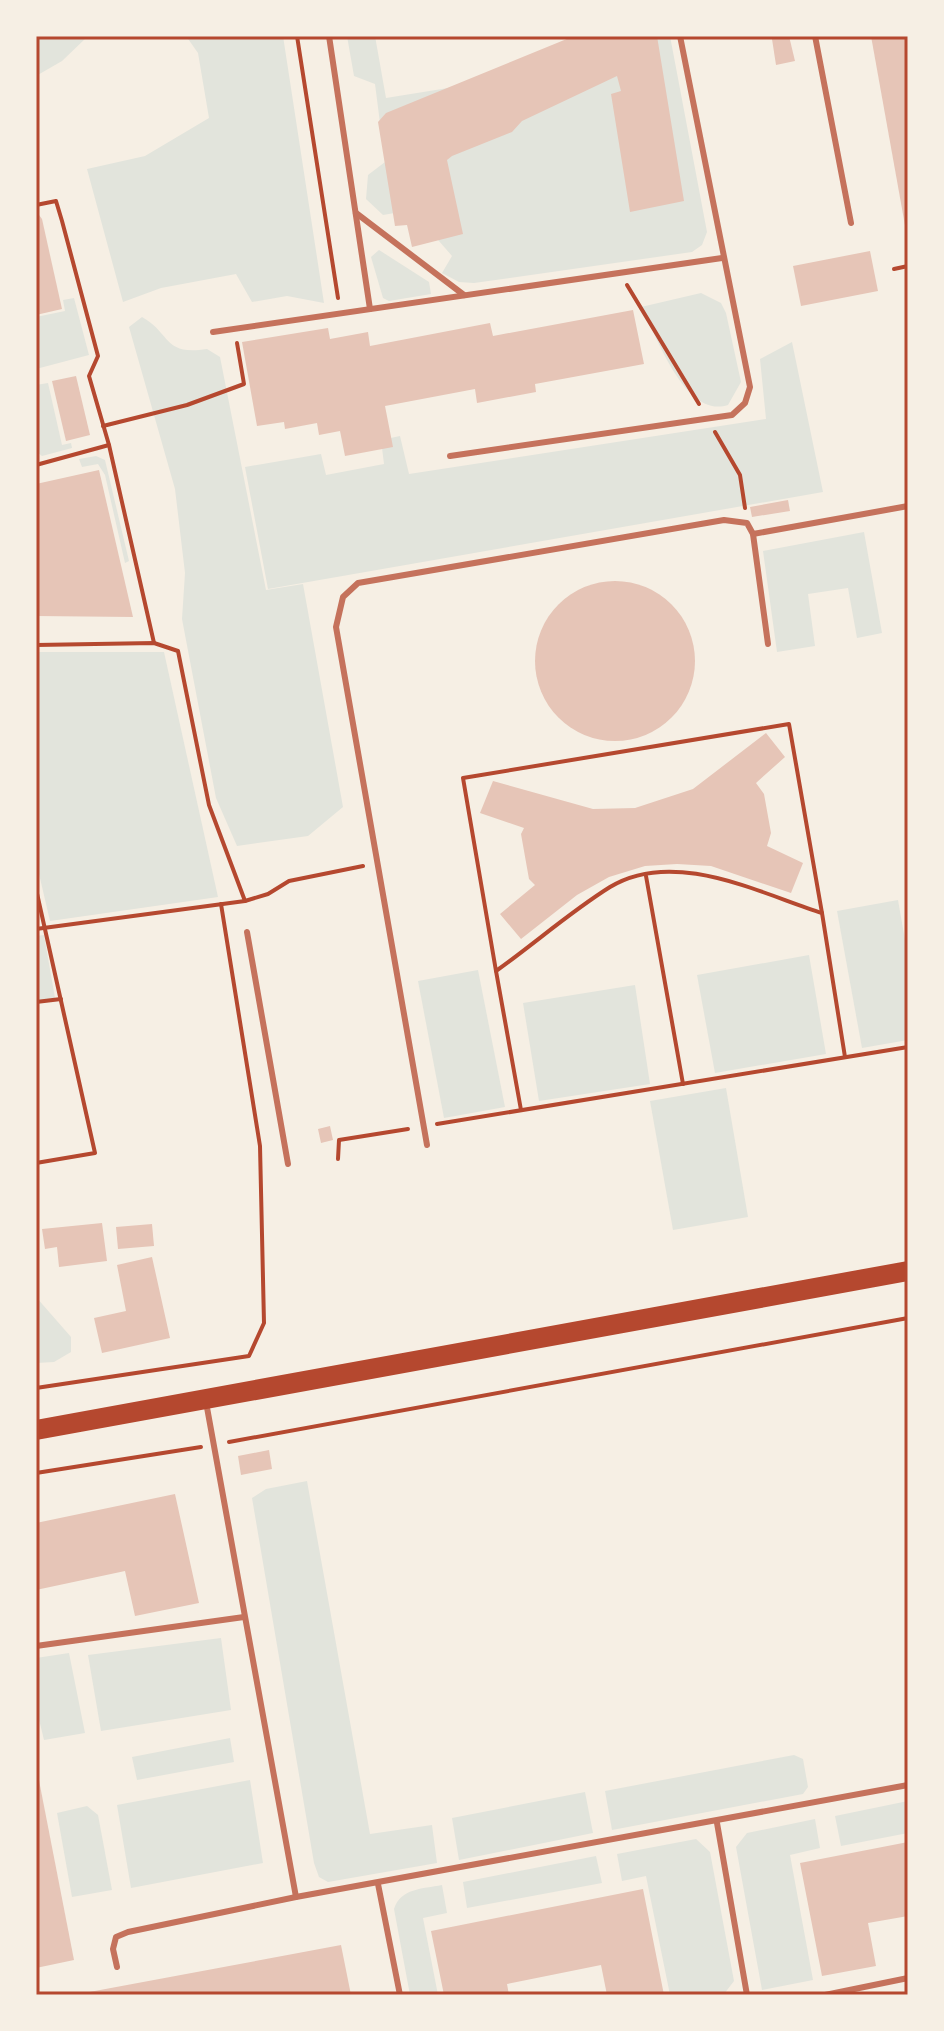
<svg xmlns="http://www.w3.org/2000/svg" width="944" height="2031" viewBox="0 0 944 2031" font-family="Commissioner,sans-serif">
	<rect width="100%" height="100%" fill="#f6efe4"/>
	<!-- green -->
	<g fill="#e2e4dc">
		<path d="M36 36H88L62 61 36 76Z"/>
		<path d="M186 36H283L324 303 287 296 252 302 236 274 161 288 123 302 87 169 145 156 209 118 198 53Z"/>
		<path d="M347 36H375L386 98 652 55 650 36H670L707 232 702 245 692 252 474 283 459 282 442 273 452 256 412 210 383 215 366 199 368 175 385 162 375 84 354 76Z"/>
		<path d="M379 250 429 282 431 294 389 301 383 298 371 257Z"/>
		<path d="M701 293 721 303 726 313 741 382 728 405C685 419 658 338 641 307Z"/>
		<path d="M74 298 89 355 36 369V317L65 311 63 300Z"/>
		<path d="M142 317C171 333 163 356 207 349L220 357 266 590 303 584 343 807 308 836 237 846 216 798 182 619 185 573 175 489 129 327Z"/>
		<path d="M792 342 823 492 268 589 245 467 321 454 326 475 384 464 381 440 400 436 409 474 766 419 760 359Z"/>
		<path d="M48 383 62 445 71 443 72 448 42 456 36 451V385Z"/>
		<path d="M96 456 105 460 129 561 125 563 105 475 98 464 82 467 79 459Z"/>
		<path d="M864 532 882 633 857 638 848 588 808 594 815 646 777 652 763 551Z"/>
		<path d="M36 652H164L218 897 50 921 36 861Z"/>
		<path d="M898 900 908 957V1040L862 1048 837 911Z"/>
		<path d="M44 935 55 998 36 1001V936Z"/>
		<path d="M809 955 826 1054 715 1073 697 975Z"/>
		<path d="M478 970 505 1107 444 1118 418 981Z"/>
		<path d="M635 985 650 1084 539 1101 523 1003Z"/>
		<path d="M726 1088 748 1217 673 1230 650 1101Z"/>
		<path d="M36 1297 71 1337V1352L54 1362 36 1363Z"/>
		<path d="M307 1481 370 1834 432 1825 437 1863 328 1882 319 1877 314 1863 252 1498 266 1489Z"/>
		<path d="M221 1638 231 1710 101 1731 88 1655Z"/>
		<path d="M69 1653 85 1733 44 1740 36 1707V1658Z"/>
		<path d="M230 1738 234 1762 137 1780 132 1757Z"/>
		<path d="M794 1755 803 1759 808 1787 803 1794 612 1830 605 1791Z"/>
		<path d="M250 1780 263 1863 131 1888 117 1805Z"/>
		<path d="M585 1792 593 1833 459 1860 452 1818Z"/>
		<path d="M908 1801V1833L841 1846 835 1816Z"/>
		<path d="M87 1806 98 1815 112 1890 72 1897 57 1813Z"/>
		<path d="M815 1819 820 1848 790 1855 813 1980 762 1990 736 1847 747 1833Z"/>
		<path d="M696 1839 710 1852 734 1981 724 1994 670 1995 646 1876 622 1881 617 1854Z"/>
		<path d="M596 1856 602 1883 467 1908 463 1882Z"/>
		<path d="M442 1885 447 1913 423 1918 438 1995H410L394 1909C401 1888 422 1889 442 1885Z"/>
	</g>
	<!-- building -->
	<g fill="#e6c5b7">
		<path d="M574 36H657L684 201 630 212 611 94 621 91 617 76 522 121 512 132 452 156 447 160 463 234 412 247 407 225 395 226 378 122 386 113Z"/>
		<path d="M789 36 795 61 776 65 772 39Z"/>
		<path d="M871 36H908V231H906Z"/>
		<path d="M36 211 42 219 62 309 36 315Z"/>
		<path d="M870 251 878 291 801 306 793 266Z"/>
		<path d="M633 310 644 364 535 384 536 392 477 403 475 389 385 406 393 447 345 456 340 431 319 435 317 423 285 429 284 422 257 426 242 342 328 328 330 339 368 332 370 346 490 323 493 336Z"/>
		<path d="M76 376 90 435 66 441 52 381Z"/>
		<path d="M99 470 133 617 36 616V484Z"/>
		<path d="M788 500 790 511 752 517 750 507Z"/>
		<circle cx="615" cy="661" r="80"/>
		<path d="M766 733 785 757 756 783 764 794 771 833 767 846 803 863 791 893 711 866 677 864 645 866 609 877 577 895 521 939 500 914 535 885 529 879 521 834 524 828 480 813 493 781 593 809 635 808 693 789Z"/>
		<path d="M330 1126 333 1140 321 1143 318 1129Z"/>
		<path d="M102 1223 107 1261 59 1267 57 1247 45 1249 42 1229Z"/>
		<path d="M152 1224 154 1246 118 1249 116 1227Z"/>
		<path d="M152 1257 170 1338 102 1353 94 1318 126 1311 117 1265Z"/>
		<path d="M269 1450 272 1469 241 1475 238 1456Z"/>
		<path d="M175 1494 199 1603 135 1616 125 1571 36 1590V1523Z"/>
		<path d="M36 1765 74 1960 36 1968Z"/>
		<path d="M908 1842V1916L868 1923 876 1966 822 1976 800 1863Z"/>
		<path d="M643 1889 664 1995H607L601 1965 507 1984 509 1995H444L431 1931Z"/>
		<path d="M341 1945 351 1995H84V1993Z"/>
	</g>
	<g fill="none" stroke-linecap="round" stroke-linejoin="round">
		<!-- path -->
		<g stroke="#b5482f" stroke-width="4">
			<path d="M297 36 338 298"/>
			<path d="M36 205 56 201 62 221 98 356 89 376 109 445 154 643"/>
			<path d="M894 269 908 266"/>
			<path d="M627 285 699 404"/>
			<path d="M103 426 187 405 244 384 237 343"/>
			<path d="M715 432 740 475 745 508"/>
			<path d="M36 465 109 445"/>
			<path d="M36 645 154 643 178 651 209 805 245 901"/>
			<path d="M646 876 683 1084"/>
			<path d="M36 889 95 1153 36 1163"/>
			<path d="M36 929 245 901 268 894 289 881 363 866"/>
			<path d="M496 971 463 778 789 724 822 913"/>
			<path d="M36 1002 61 999"/>
			<path d="M521 1110 496 971C534 944 570 912 610 887 674 848 759 893 822 913L845 1057"/>
			<path d="M437 1124 908 1047"/>
			<path d="M338 1159 339 1140 408 1129"/>
			<path d="M36 1388 249 1356 264 1323 260 1146 221 904"/>
			<path d="M229 1442 908 1318"/>
			<path d="M36 1473 201 1447"/>
		</g>
		<!-- service -->
		<g stroke="#c5725c" stroke-width="6">
			<path d="M329 36 370 309"/>
			<path d="M815 36 851 223"/>
			<path d="M356 213 464 295"/>
			<path d="M213 332 722 258"/>
			<path d="M450 456 732 415 745 403 750 387 680 36"/>
			<path d="M753 534 908 506"/>
			<path d="M247 932 288 1164"/>
			<path d="M427 1145 336 627 343 597 358 583 724 520 747 523 753 534 768 644"/>
			<path d="M206 1402 296 1897"/>
			<path d="M36 1646 244 1617"/>
			<path d="M717 1823 747 1995"/>
			<path d="M378 1884 400 1995"/>
			<path d="M117 1967 113 1949 116 1937 128 1932 296 1897 908 1785"/>
			<path d="M825 1995 908 1978"/>
		</g>
		<!-- primary -->
		<path stroke="#b5482f" stroke-width="20" d="M36 1430 908 1271"/>
	</g>
	<!-- border -->
	<rect width="944" height="2031" fill="none" stroke="#f6efe4" stroke-width="76"/>
	<rect x="38" y="38" width="868" height="1955" fill="none" stroke="#b5482f" stroke-width="3"/>
</svg>
